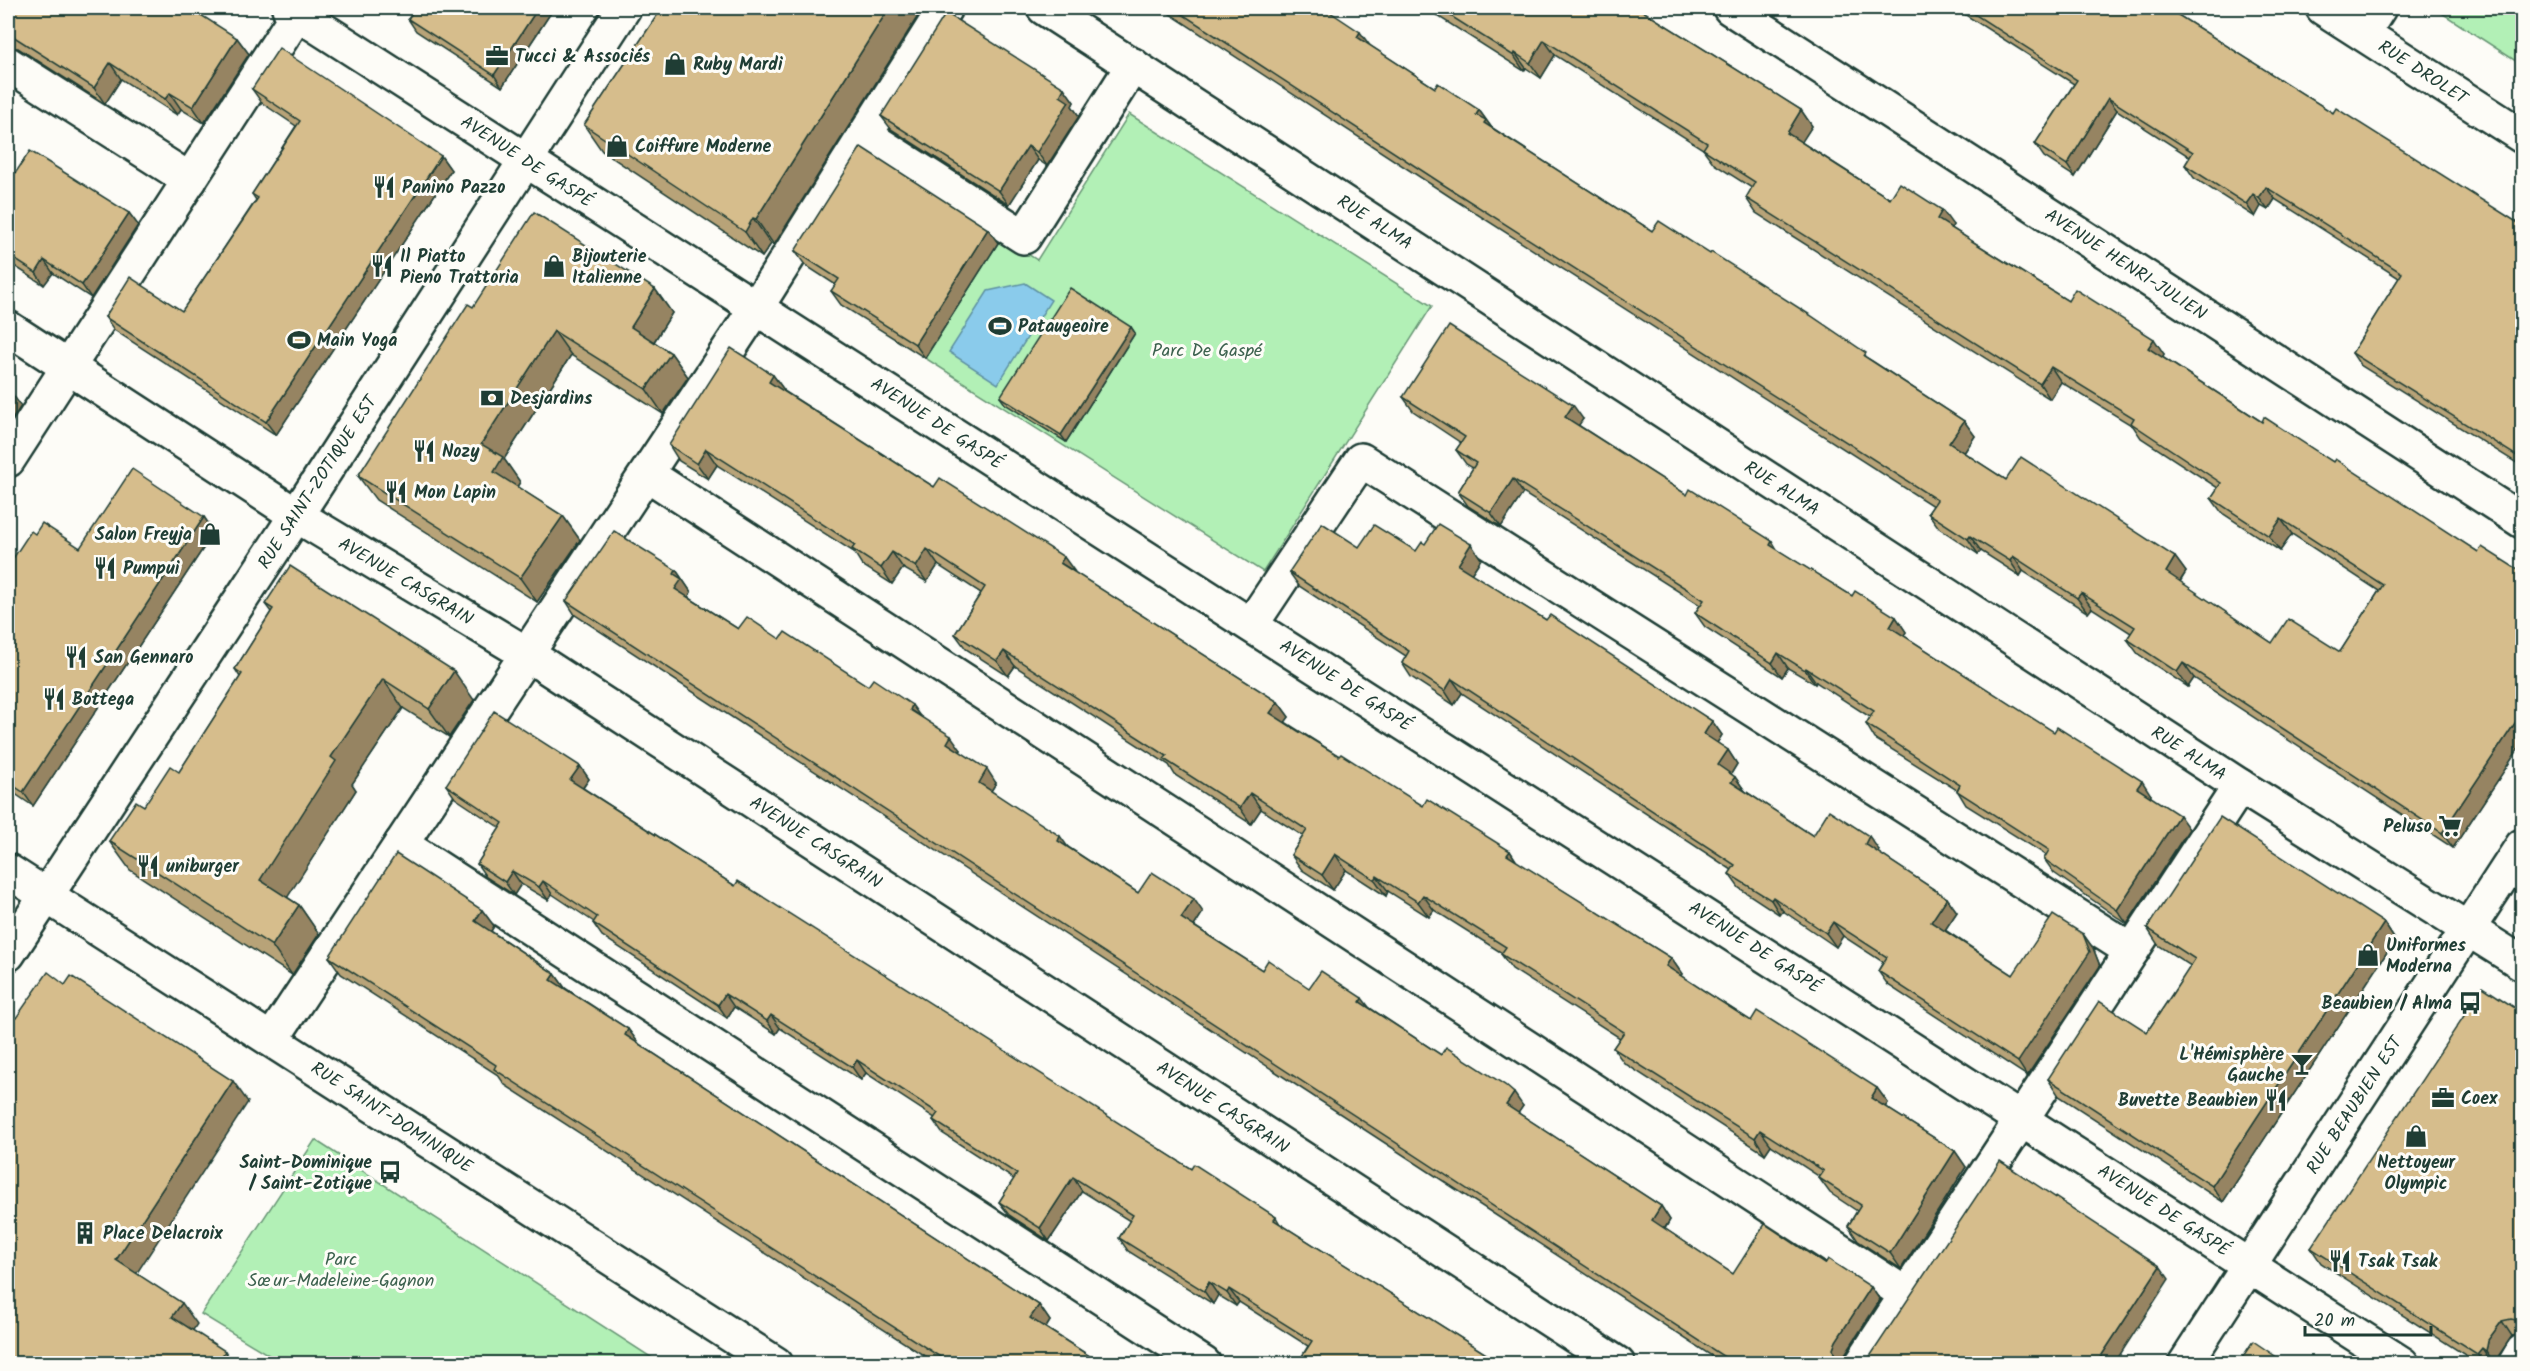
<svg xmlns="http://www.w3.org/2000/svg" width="2530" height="1371" viewBox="0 0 2530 1371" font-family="Kalam,sans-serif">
	<rect width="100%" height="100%" fill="#fdfcf7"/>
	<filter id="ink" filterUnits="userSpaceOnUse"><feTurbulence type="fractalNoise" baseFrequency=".0167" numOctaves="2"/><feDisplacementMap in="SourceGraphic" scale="12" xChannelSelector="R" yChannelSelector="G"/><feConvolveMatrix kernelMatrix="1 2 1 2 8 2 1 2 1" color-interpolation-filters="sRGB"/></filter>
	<g filter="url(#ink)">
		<!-- green -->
		<g fill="#b2f0b6" stroke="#689675" stroke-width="1.5">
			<path d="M2434 8H2522V65Z"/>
			<path d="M1129 114 1432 306 1263 572 925 358 1001 237 1037 260Z"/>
			<path d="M315 1140 660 1363H282L201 1314Z"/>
		</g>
		<!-- water -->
		<path fill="#8acbeb" stroke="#5f92a2" stroke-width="1.5" d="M1025 283 1051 300 998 384 949 352 988 291Z"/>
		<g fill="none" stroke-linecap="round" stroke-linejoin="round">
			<!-- minor casing -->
			<g stroke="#1f3d34" stroke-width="38">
				<g id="minor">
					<path d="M289 8 2402 1364"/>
					<path d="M1044 8 2240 786 2522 963"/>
					<path d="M1730 8 2522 521"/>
					<path d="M2323 8 2522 136"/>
					<path d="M2363 33 2379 8"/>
					<path d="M8 64 190 180"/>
					<path d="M865 135 1024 237 1133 65"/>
					<path d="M8 328 296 515 527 654 1618 1364"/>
					<path d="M8 460 301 8"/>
					<path d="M647 474 1907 1295"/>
					<path d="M1251 625 1361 460 2132 951"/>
					<path d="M401 844 1204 1364"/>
					<path d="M8 871 776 1364"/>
					<path d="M8 954 316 485 624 8"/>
					<path d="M272 1039 756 308 945 8"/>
					<path d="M1861 1364 2240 786"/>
					<path d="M2185 1364 2522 846"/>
					<path d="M2515 1364 2522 1352"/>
				</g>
			</g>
			<!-- minor -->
			<use href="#minor" stroke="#fdfcf7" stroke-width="33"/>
		</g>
		<!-- wall -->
		<g fill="#b8a378" stroke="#1f3d34" stroke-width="1.5">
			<path d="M8 8 237 38 249 54 204 123 181 109 177 115 121 79 105 104 18 48 8 47Z"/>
			<path d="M554 8 502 87 416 31 408 19Z"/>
			<path d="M662 8 774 245 771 244 762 257 602 151 584 125Z"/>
			<path d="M1161 8H1324L1370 46 1435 88 1479 110 1491 127 1652 231 1872 361 1964 421 1975 436 1964 453 2006 480 2175 557 2186 572 2180 582 2272 643 2340 652 2379 591 2292 534 2280 551 2222 513 2211 498 2218 488 2141 438 2133 426 2061 382 2050 399 1756 213 1746 198 1752 188 1714 164 1703 149 1555 55 1541 78 1526 68 1524 71 1425 8H1638L1801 110 1812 126 1801 142 1890 199 1953 225 1951 228 2068 301 2164 354 2162 357 2262 422 2333 462 2478 552 2523 573V742L2453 848 2194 678 2188 687 2138 654 2127 639 2131 633 2092 608 2088 613 2023 571 2020 576 1981 551 1978 554 1939 528 1928 513 1933 506 1455 200Z"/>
			<path d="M1960 8H2167L2333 113 2523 226V467L2360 365 2352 353 2399 278 2275 199 2268 210 2261 206 2255 217 2194 178 2185 165 2190 157 2117 110 2075 177 2044 157 2035 144 2074 84 1964 14Z"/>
			<path d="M1064 88 1074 102 1072 106 1079 116 1047 166 1038 160 1009 205 891 129 881 116Z"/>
			<path d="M252 89 441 156 451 170 276 435 114 330 105 317 182 311 256 200 252 194 296 126 262 103Z"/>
			<path d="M8 184 129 213 138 225 91 298 53 273 44 285 8 262Z"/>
			<path d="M998 243 925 358 841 305 831 291 836 285 805 265 795 251Z"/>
			<path d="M655 289 672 313 654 342 671 353 688 377 663 414 571 355 504 459 520 482 517 487 563 516 580 540 537 602 376 500 358 476 473 307Z"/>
			<path d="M1131 327 1135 333 1066 442 1005 404 1000 397Z"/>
			<path d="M773 375 784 390V391L934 487 1075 573 1278 702 1289 717 1285 722 1339 756 1423 806 1510 851 1517 862 1671 958 1682 974 1680 976 1751 1021 1877 1088 1888 1103 1885 1107 1955 1151 1966 1167 1901 1269 1858 1241 1848 1226 1857 1211 1830 1193 1819 1178 1820 1177 1771 1145 1765 1154 1624 1063 1613 1048 1620 1038 1512 969 1501 954 1502 953 1434 910 1429 917 1388 891 1386 896 1346 870 1333 890 1302 870 1291 855 1303 836 1261 809 1251 824 1175 775 1169 765 1015 666 1008 676 966 649 955 634 981 593 938 565 927 582 903 568 892 584 862 565 854 552 717 465 708 479 679 461 669 445Z"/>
			<path d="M1403 397 1583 419 1578 425 1687 495 1772 541 1777 550 1852 596 1896 617 1906 632 1904 636 2151 795 2150 796 2189 829 2127 924 2054 873 2044 859 2046 855 1966 805 1957 790 1875 739 1866 724 1870 717 1816 682 1815 684 1788 668 1782 677 1705 627 1695 613 1700 605 1523 493 1501 527 1468 506 1458 492 1473 468 1466 464 1456 450 1461 443 1413 411Z"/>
			<path d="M204 517 214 532 33 806 8 789V566L35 534 80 548Z"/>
			<path d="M1425 544 1481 559 1471 574 1712 721 1722 735 1717 743 1728 750 1737 764 1731 774 1735 777 1745 791 1813 836 1879 850 1878 853 1947 898 1957 912 1945 930 2013 975 2083 934 2093 948 2100 966 2027 1076 1888 985 1878 971 1883 962 1843 936 1836 947 1783 911 1780 915 1739 888 1729 874 1732 870 1462 693 1454 705 1411 677 1402 663 1406 656 1299 586 1289 572 1359 547 1416 551Z"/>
			<path d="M676 570 691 592 688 597 738 629 780 639 868 686 920 716 961 750 960 752 996 783 991 791 1068 847 1138 893 1203 912 1194 926 1262 970 1309 988 1370 1008 1441 1055 1523 1106 1518 1113 1661 1206 1670 1220 1665 1229 1733 1274 1825 1264 1871 1287 1880 1300 1845 1354 1843 1364H1724L575 615 566 601Z"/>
			<path d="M265 604 474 700 449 737 403 708 352 784 356 790 287 897 299 905 319 934 292 975 130 870 109 841 179 772 240 677 235 669 271 612Z"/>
			<path d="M580 766 589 779 583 788 735 886 1191 1169 1276 1217 1280 1224 1502 1364H1305L1301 1358 1308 1346 1239 1302 1236 1306 1218 1295 1213 1304 1128 1251 1119 1238 1130 1221 1082 1191 1049 1241 1009 1215 999 1202 1014 1179 942 1133 933 1120 935 1118 866 1073 861 1080 780 1028 776 1034 734 1007 727 1018 602 936 593 923 594 922 552 894 548 900 521 884 514 895 486 877 477 864 500 828 455 798 446 785Z"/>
			<path d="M482 910 494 926 491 931 555 974 565 988 628 1029 639 1044 1039 1305 1050 1321 1046 1328 1102 1364H937L505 1085 498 1075 341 974 329 957Z"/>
			<path d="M2384 923 2395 940 2223 1202 2059 1096 2048 1079 2147 1032 2191 966 2158 945 2147 928Z"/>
			<path d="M2523 1013V1334L2512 1336 2499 1355 2497 1364H2479L2321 1263 2311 1248Z"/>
		</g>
		<!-- shaded-wall -->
		<g fill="#968462" stroke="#1f3d34" stroke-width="1.5">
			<path d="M538 8H554L502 87 494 75Z"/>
			<path d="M889 8H923L774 245 756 219Z"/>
			<path d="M1360 32 1371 47 1357 37Z"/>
			<path d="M237 38 249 54 204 123 193 107Z"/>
			<path d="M1544 40 1555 55 1541 78 1530 63Z"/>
			<path d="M1515 53 1526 68 1524 71 1514 56Z"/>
			<path d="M110 63 121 79 105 104 94 88Z"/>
			<path d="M1064 88 1074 102 1072 106 1079 116 1047 166 1037 152 1060 96Z"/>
			<path d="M170 93 181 109 177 115 165 99Z"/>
			<path d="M2108 98 2117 110 2075 177 2067 165Z"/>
			<path d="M1479 110 1497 135 1476 115Z"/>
			<path d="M1801 110 1812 126 1798 148 1787 133Z"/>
			<path d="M1028 146 1038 160 1009 205 999 191Z"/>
			<path d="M441 156 451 170 276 435 266 422Z"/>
			<path d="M2266 187 2275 199 2268 210 2259 198Z"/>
			<path d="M2253 194 2261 206 2255 217 2246 204Z"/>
			<path d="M1942 210 1953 225 1948 234 1937 219Z"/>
			<path d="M129 213 138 225 91 298 82 285Z"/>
			<path d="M753 218 771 244 762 257 745 232Z"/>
			<path d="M988 229 998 243 925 358 915 344Z"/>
			<path d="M44 260 53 273 44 285 36 273Z"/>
			<path d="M655 289 672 313 648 351 631 327Z"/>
			<path d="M1131 327 1135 333 1066 442 1061 435Z"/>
			<path d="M554 331 571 355 504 459 520 482 511 496 494 472 481 444Z"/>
			<path d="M2154 339 2164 354 2159 363 2148 348Z"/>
			<path d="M671 353 688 377 663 414 646 389Z"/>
			<path d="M2051 367 2061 382 2050 399 2040 384Z"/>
			<path d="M773 375 784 390 780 397 769 382Z"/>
			<path d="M13 395 21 406 8 426V402Z"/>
			<path d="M1573 405 1583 419 1575 431 1565 417Z"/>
			<path d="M1964 421 1975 436 1960 459 1949 443Z"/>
			<path d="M706 449 717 465 708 479 697 464Z"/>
			<path d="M1513 479 1523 493 1501 527 1491 513Z"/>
			<path d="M563 516 580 540 537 602 520 578Z"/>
			<path d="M204 517 214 532 33 806 23 792Z"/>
			<path d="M2281 519 2292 534 2280 551 2269 536Z"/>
			<path d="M1970 536 1981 551 1978 554 1968 539Z"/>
			<path d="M1772 541 1781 556 1770 545Z"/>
			<path d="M1471 544 1481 559 1467 580 1458 565Z"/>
			<path d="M927 549 938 565 927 582 916 567Z"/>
			<path d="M892 552 903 568 892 584 881 568Z"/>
			<path d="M2013 556 2023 571 2020 576 2010 561Z"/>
			<path d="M1064 557 1075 572 1060 563Z"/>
			<path d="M2175 557 2186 572 2176 587 2166 572Z"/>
			<path d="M676 570 691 592 685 603 675 589 674 574Z"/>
			<path d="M2081 593 2092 608 2088 613 2077 598Z"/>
			<path d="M1896 617 1906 632 1900 641 1890 627Z"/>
			<path d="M1004 651 1015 666 1008 676 997 661Z"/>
			<path d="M1778 653 1788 668 1782 677 1772 663Z"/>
			<path d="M2183 663 2194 678 2188 687 2177 672Z"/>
			<path d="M1806 668 1816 682 1815 684 1805 670Z"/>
			<path d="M454 671 474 700 449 737 429 709Z"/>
			<path d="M383 679 403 708 352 784 356 790 280 909 260 880 331 757Z"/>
			<path d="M1452 679 1462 693 1454 705 1445 691Z"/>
			<path d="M1278 702 1289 717 1281 728 1270 713Z"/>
			<path d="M912 705 922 719 910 710Z"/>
			<path d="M2523 711V742L2453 848 2442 833Z"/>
			<path d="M1712 721 1722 735 1714 748 1704 734Z"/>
			<path d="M951 736 961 750 956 757 947 743Z"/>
			<path d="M1728 750 1737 764 1728 779 1718 765Z"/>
			<path d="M580 766 589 779 579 793 570 780Z"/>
			<path d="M987 769 996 783 988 796 979 783Z"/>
			<path d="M1735 777 1745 791 1741 796 1731 782Z"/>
			<path d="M2142 781 2151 795 2147 802 2137 788Z"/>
			<path d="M1250 793 1261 809 1251 824 1240 808Z"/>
			<path d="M2179 815 2189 829 2127 924 2117 910Z"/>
			<path d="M1060 836 1070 850 1058 841Z"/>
			<path d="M1869 836 1879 850 1875 858 1865 844Z"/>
			<path d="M1510 851 1520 867 1507 855Z"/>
			<path d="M1335 854 1346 870 1333 890 1322 875Z"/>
			<path d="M512 871 521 884 514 895 505 882Z"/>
			<path d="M1377 876 1388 891 1386 896 1375 880Z"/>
			<path d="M543 881 552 894 548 900 539 887Z"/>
			<path d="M1423 895 1434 910 1429 917 1418 902Z"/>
			<path d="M1773 897 1783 911 1780 915 1771 900Z"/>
			<path d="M1947 898 1957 912 1941 936 1931 922Z"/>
			<path d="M1194 899 1203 912 1191 931 1181 918Z"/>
			<path d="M299 905 319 934 292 975 272 946Z"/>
			<path d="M482 910 494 926 487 938 475 921Z"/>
			<path d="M1833 922 1843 936 1836 947 1826 933Z"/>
			<path d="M2384 923 2395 940 2223 1202 2212 1186Z"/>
			<path d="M2083 934 2093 948 2100 966 2027 1076 2018 1062Z"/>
			<path d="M1671 958 1682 974 1677 982 1666 966Z"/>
			<path d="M555 974 567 991 551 980Z"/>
			<path d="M725 994 734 1007 727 1018 718 1005Z"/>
			<path d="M1362 998 1372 1011 1360 1002Z"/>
			<path d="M771 1015 780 1028 776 1034 767 1021Z"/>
			<path d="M628 1029 640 1045 625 1035Z"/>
			<path d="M857 1060 866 1073 861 1080 852 1067Z"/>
			<path d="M233 1081 248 1102 131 1282 116 1260Z"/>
			<path d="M1877 1088 1888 1103 1881 1113 1871 1098Z"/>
			<path d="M1514 1093 1523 1106 1515 1118 1506 1105Z"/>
			<path d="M1760 1130 1771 1145 1765 1154 1755 1138Z"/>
			<path d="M1955 1151 1966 1167 1901 1269 1890 1253Z"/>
			<path d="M1073 1177 1082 1191 1049 1241 1040 1228Z"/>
			<path d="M1661 1206 1670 1220 1661 1234 1652 1220Z"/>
			<path d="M2160 1266 2169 1279 2114 1364H2096Z"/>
			<path d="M1209 1282 1218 1295 1213 1304 1204 1291Z"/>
			<path d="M1871 1287 1880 1300 1845 1354 1843 1364H1838L1835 1358 1833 1349 1836 1341Z"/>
			<path d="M1229 1289 1239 1302 1236 1306 1227 1293Z"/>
			<path d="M182 1303 197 1324 188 1338 172 1317Z"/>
			<path d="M1039 1305 1050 1321 1042 1334 1030 1318Z"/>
			<path d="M2502 1321 2512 1336 2499 1355 2497 1364H2495L2486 1351 2488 1340Z"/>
			<path d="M2482 1348 2492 1363V1364H2484L2477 1354Z"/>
			<path d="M225 1351 234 1364H217Z"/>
		</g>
		<!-- building -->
		<g fill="#d6bd8c" stroke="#1f3d34" stroke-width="1.5">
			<path d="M8 8H190L237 38 193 107 170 93 165 99 110 63 94 88 8 33Z"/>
			<path d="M415 8H538L494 75 408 19Z"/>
			<path d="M662 8H889L756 219 753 218 745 232 584 125Z"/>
			<path d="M1173 8H1324L1360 32 1357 37 1435 88 1438 83 1479 110 1476 115 1486 120 1484 123 1652 231 1659 221 1710 254 1711 252 1810 315 1866 353 1864 356 1964 421 1949 443 2006 480 2021 457 2175 557 2166 572 2272 643 2288 619 2340 652 2383 585 2281 519 2269 536 2211 498 2221 483 2131 423 2134 418 2051 367 2040 384 1746 198 1755 182 1703 149 1707 143 1544 40 1530 63 1515 53 1514 56 1438 8H1638L1801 110 1787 133 1838 166 1890 199 1900 183 1942 210 1937 219 2002 260 2068 301 2075 289 2154 339 2148 348 2262 422 2264 417 2333 462 2335 459 2478 552 2482 547 2523 573V711L2442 833 2183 663 2177 672 2127 639 2135 627 2081 593 2077 598 2013 556 2010 561 1970 536 1968 539 1928 513 1937 500 1444 185Z"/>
			<path d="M1965 8H2167L2333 113 2336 108 2523 226V460L2352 353 2402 273 2266 187 2259 198 2253 194 2246 204 2185 165 2193 152 2108 98 2067 165 2035 144 2077 80Z"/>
			<path d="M946 13 1064 88 1060 96 1069 102 1037 152 1028 146 999 191 881 116Z"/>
			<path d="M279 48 441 156 266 422 105 317 130 277 182 311 258 198 252 194 300 121 252 89Z"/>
			<path d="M861 147 988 229 915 344 831 291 839 279 795 251Z"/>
			<path d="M30 151 129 213 82 285 44 260 36 273 8 255V184Z"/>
			<path d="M534 212 655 289 631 327 671 353 646 389 554 331 481 444 503 457 494 472 563 516 520 578 358 476 468 304 473 307Z"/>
			<path d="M1070 288 1131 327 1061 435 1000 397Z"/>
			<path d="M1449 326 1573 405 1565 417 1687 495 1690 489 1772 541 1770 545 1852 596 1855 591 1896 617 1890 627 2054 732 2057 727 2142 781 2137 788 2179 815 2117 910 2044 859 2049 850 1957 791 1960 785 1866 724 1874 711 1806 668 1805 670 1778 653 1772 663 1695 613 1704 600 1513 479 1491 513 1458 492 1476 463 1456 450 1465 437 1403 397Z"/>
			<path d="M731 348 773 375 769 382 934 487 940 478 1064 557 1060 563 1278 702 1270 713 1298 731 1339 756 1341 754 1423 806 1427 799 1510 851 1507 855 1671 958 1666 966 1706 992 1751 1021 1757 1011 1877 1088 1871 1098 1955 1151 1890 1253 1848 1226 1861 1205 1819 1178 1824 1171 1760 1130 1755 1138 1613 1048 1624 1032 1501 954 1506 947 1423 895 1418 902 1377 876 1375 880 1335 854 1322 875 1291 855 1307 830 1250 793 1240 808 1164 759 1167 756 1004 651 997 661 955 634 985 587 927 549 916 567 892 552 881 568 852 549 855 545 706 449 697 464 669 445Z"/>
			<path d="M8 392 13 395 8 402Z"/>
			<path d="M132 469 204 517 23 792 8 782V566L31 531 35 534 42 523 80 548Z"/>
			<path d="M1322 523 1359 547 1374 525 1416 551 1422 542 1425 544 1438 524 1471 544 1458 565 1546 620 1550 615 1712 721 1704 734 1728 750 1718 765 1735 777 1731 782 1813 836 1829 810 1869 836 1865 844 1947 898 1931 922 2013 975 2053 915 2083 934 2090 952 2018 1062 1878 971 1887 957 1833 922 1826 933 1773 897 1771 900 1729 874 1735 865 1452 679 1445 691 1402 663 1409 651 1289 572Z"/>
			<path d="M614 531 676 570 674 574 682 579 675 589 738 629 747 617 780 639 785 632 868 686 873 679 912 705 910 710 951 736 947 743 987 769 979 783 1060 836 1058 841 1138 893 1152 872 1194 899 1181 918 1262 970 1268 960 1309 988 1321 971 1362 998 1360 1002 1441 1055 1446 1047 1505 1085 1514 1093 1506 1105 1661 1206 1652 1220 1733 1274 1765 1224 1825 1264 1828 1259 1871 1287 1836 1341 1833 1349 1835 1358 1839 1364H1735L566 601Z"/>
			<path d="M290 566 454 671 429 709 383 679 331 757 336 761 260 880 299 905 272 946 109 841 136 801 144 806 170 766 179 772 242 674 235 669 273 609 265 604Z"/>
			<path d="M494 711 580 766 570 780 735 886 738 881 1191 1169 1194 1164 1276 1217 1274 1220 1502 1364H1310L1301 1358 1312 1341 1229 1289 1227 1293 1209 1282 1204 1291 1119 1238 1133 1215 1073 1177 1040 1228 999 1202 1017 1174 933 1120 938 1113 857 1060 852 1067 771 1015 767 1021 725 994 718 1005 593 923 597 917 543 881 539 887 512 871 505 882 477 864 503 823 446 785Z"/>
			<path d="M2220 817 2384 923 2212 1186 2048 1079 2099 1001 2147 1032 2171 996 2195 959 2147 928Z"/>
			<path d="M396 854 482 910 475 921 555 974 551 980 628 1029 625 1035 1039 1305 1030 1318 1102 1364H951L494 1069 496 1065 329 957Z"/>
			<path d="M48 972 65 985 71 976 233 1081 116 1260 182 1303 172 1317 225 1351 217 1364H8V1020L11 1015 16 1018Z"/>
			<path d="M2483 987 2523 1013V1323L2521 1321 2511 1319 2502 1321 2488 1340 2486 1351 2482 1348 2477 1354 2311 1248Z"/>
			<path d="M2000 1161 2160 1266 2096 1364H1864L1867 1361Z"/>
			<path d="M2253 1341 2287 1364H2238Z"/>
			<path d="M2523 1355V1364H2514L2521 1359Z"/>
			<path d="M1120 1359 1127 1364H1117Z"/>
		</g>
	</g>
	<!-- icons -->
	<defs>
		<g id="office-bare" transform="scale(1.8)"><path d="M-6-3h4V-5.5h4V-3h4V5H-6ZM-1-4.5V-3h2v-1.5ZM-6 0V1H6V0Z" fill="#1f3d34" stroke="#fdfcf7" stroke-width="2.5" paint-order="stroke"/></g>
		<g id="shop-bare" transform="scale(1.8)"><path d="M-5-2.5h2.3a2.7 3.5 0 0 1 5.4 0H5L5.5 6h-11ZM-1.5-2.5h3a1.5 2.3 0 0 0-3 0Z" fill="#1f3d34" stroke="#fdfcf7" stroke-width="2.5" paint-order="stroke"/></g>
		<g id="restaurant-bare" transform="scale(1.8)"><path d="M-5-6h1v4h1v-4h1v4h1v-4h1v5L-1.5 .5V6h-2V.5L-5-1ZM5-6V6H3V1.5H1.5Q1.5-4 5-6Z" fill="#1f3d34" stroke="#fdfcf7" stroke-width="2.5" paint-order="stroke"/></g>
		<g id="stadium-bare" transform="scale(1.8)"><path d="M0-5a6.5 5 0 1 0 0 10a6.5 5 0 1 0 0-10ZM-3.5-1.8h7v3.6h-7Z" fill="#1f3d34" stroke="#fdfcf7" stroke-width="2.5" paint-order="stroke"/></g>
		<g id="bank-bare" transform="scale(1.8)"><path d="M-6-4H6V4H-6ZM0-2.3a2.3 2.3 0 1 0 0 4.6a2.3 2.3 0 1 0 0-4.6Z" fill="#1f3d34" stroke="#fdfcf7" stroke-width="2.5" paint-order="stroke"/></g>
		<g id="supermarket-bare" transform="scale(1.8)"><path d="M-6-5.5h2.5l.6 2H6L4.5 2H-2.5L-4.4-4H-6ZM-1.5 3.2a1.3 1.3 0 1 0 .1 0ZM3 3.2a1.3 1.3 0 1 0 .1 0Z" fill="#1f3d34" stroke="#fdfcf7" stroke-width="2.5" paint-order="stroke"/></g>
		<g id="bus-bare" transform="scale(1.8)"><path d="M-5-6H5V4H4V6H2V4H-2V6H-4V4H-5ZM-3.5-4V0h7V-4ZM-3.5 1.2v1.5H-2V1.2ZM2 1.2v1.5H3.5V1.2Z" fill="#1f3d34" stroke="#fdfcf7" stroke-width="2.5" paint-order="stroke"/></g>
		<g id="bar-bare" transform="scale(1.8)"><path d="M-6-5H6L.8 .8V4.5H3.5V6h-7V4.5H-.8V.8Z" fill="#1f3d34" stroke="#fdfcf7" stroke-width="2.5" paint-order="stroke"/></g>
		<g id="building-bare" transform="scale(1.8)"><path d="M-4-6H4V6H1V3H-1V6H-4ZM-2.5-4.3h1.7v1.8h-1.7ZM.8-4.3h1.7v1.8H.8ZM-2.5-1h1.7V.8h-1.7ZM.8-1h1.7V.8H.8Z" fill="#1f3d34" stroke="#fdfcf7" stroke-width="2.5" paint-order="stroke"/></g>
	</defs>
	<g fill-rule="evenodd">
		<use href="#office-bare" x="497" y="56"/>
		<use href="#shop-bare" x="675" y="64"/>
		<use href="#shop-bare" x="617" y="146"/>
		<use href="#restaurant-bare" x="384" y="187"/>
		<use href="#restaurant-bare" x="382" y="266"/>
		<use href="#shop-bare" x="554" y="266"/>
		<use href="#stadium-bare" x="1000" y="326"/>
		<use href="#stadium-bare" x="299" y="340"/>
		<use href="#bank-bare" x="492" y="398"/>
		<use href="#restaurant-bare" x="424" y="451"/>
		<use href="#restaurant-bare" x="396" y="492"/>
		<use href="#shop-bare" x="210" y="534"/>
		<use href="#restaurant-bare" x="105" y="568"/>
		<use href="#restaurant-bare" x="76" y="657"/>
		<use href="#restaurant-bare" x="54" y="699"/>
		<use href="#supermarket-bare" x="2450" y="826"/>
		<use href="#restaurant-bare" x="148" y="866"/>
		<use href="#shop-bare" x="2368" y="955"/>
		<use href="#bus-bare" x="2470" y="1003"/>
		<use href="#bar-bare" x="2302" y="1064"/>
		<use href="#office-bare" x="2443" y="1098"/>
		<use href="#restaurant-bare" x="2276" y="1100"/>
		<use href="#shop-bare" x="2416" y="1136"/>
		<use href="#bus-bare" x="390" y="1172"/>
		<use href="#building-bare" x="85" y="1233"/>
		<use href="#restaurant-bare" x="2340" y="1261"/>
	</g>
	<g text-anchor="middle" stroke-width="6" stroke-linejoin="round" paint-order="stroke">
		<!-- poi labels -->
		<g font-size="18" font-weight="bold" fill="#1f3d34" stroke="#fdfcf7" text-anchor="start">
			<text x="515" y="62">Tucci &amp; Associés</text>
			<text x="693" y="70">Ruby Mardi</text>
			<text x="635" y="152">Coiffure Moderne</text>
			<text x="402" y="193">Panino Pazzo</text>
			<text x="400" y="262">Il Piatto<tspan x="400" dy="21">Pieno Trattoria</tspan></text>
			<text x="572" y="262">Bijouterie<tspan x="572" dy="21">Italienne</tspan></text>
			<text x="1018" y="332">Pataugeoire</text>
			<text x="317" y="346">Main Yoga</text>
			<text x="510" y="404">Desjardins</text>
			<text x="442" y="457">Nozy</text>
			<text x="414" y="498">Mon Lapin</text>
			<text x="192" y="540" text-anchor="end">Salon Freyja</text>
			<text x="123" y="574">Pumpui</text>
			<text x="94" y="663">San Gennaro</text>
			<text x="72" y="705">Bottega</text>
			<text x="2432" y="832" text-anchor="end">Peluso</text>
			<text x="166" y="872">uniburger</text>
			<text x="2386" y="951">Uniformes<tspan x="2386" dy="21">Moderna</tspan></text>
			<text x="2452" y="1009" text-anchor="end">Beaubien / Alma</text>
			<text x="2284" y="1060" text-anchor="end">L'Hémisphère<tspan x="2284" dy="21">Gauche</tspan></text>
			<text x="2461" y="1104">Coex</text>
			<text x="2258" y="1106" text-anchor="end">Buvette Beaubien</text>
			<text x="372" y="1168" text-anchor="end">Saint-Dominique<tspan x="372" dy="21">/ Saint-Zotique</tspan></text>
			<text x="2416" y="1168" text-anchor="middle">Nettoyeur<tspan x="2416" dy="21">Olympic</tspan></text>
			<text x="103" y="1239">Place Delacroix</text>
			<text x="2358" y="1267">Tsak Tsak</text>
		</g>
		<!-- street labels -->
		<g font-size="18" fill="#1f3d34" stroke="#fdfcf7">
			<text transform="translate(2423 72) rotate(33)" y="6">RUE DROLET</text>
			<text transform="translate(527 161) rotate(33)" y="6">AVENUE DE GASPÉ</text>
			<text transform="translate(1375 222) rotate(33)" y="6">RUE ALMA</text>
			<text transform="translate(2126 264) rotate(33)" y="6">AVENUE HENRI-JULIEN</text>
			<text transform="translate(937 423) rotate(33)" y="6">AVENUE DE GASPÉ</text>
			<text transform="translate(317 482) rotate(-57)" y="6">RUE SAINT-ZOTIQUE EST</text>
			<text transform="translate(1782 488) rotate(33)" y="6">RUE ALMA</text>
			<text transform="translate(406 581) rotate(31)" y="6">AVENUE CASGRAIN</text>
			<text transform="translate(1346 685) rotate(33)" y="6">AVENUE DE GASPÉ</text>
			<text transform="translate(2189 753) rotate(33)" y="6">RUE ALMA</text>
			<text transform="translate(816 842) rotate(33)" y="6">AVENUE CASGRAIN</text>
			<text transform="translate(1755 947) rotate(33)" y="6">AVENUE DE GASPÉ</text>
			<text transform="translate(2354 1105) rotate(-57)" y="6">RUE BEAUBIEN EST</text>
			<text transform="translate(1223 1107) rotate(33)" y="6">AVENUE CASGRAIN</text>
			<text transform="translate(392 1117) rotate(33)" y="6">RUE SAINT-DOMINIQUE</text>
			<text transform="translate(2164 1210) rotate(33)" y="6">AVENUE DE GASPÉ</text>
		</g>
		<!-- park labels -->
		<g font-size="18" fill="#3c614e" stroke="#fdfcf7">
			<text x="1207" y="356">Parc De Gaspé</text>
			<text x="341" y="1265">Parc<tspan x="341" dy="21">Sœur-Madeleine-Gagnon</tspan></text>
		</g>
	</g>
	<!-- margin -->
	<rect width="2530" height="1371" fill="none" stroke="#fdfcf7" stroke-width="30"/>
	<rect x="15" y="15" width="2500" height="1341" fill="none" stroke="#1f3d34" stroke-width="2" filter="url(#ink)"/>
	<!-- scale -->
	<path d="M2305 1326v9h126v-9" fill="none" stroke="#1f3d34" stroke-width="3"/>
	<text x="2314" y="1326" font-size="18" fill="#1f3d34" stroke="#fdfcf7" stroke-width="4.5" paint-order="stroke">20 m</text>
</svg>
